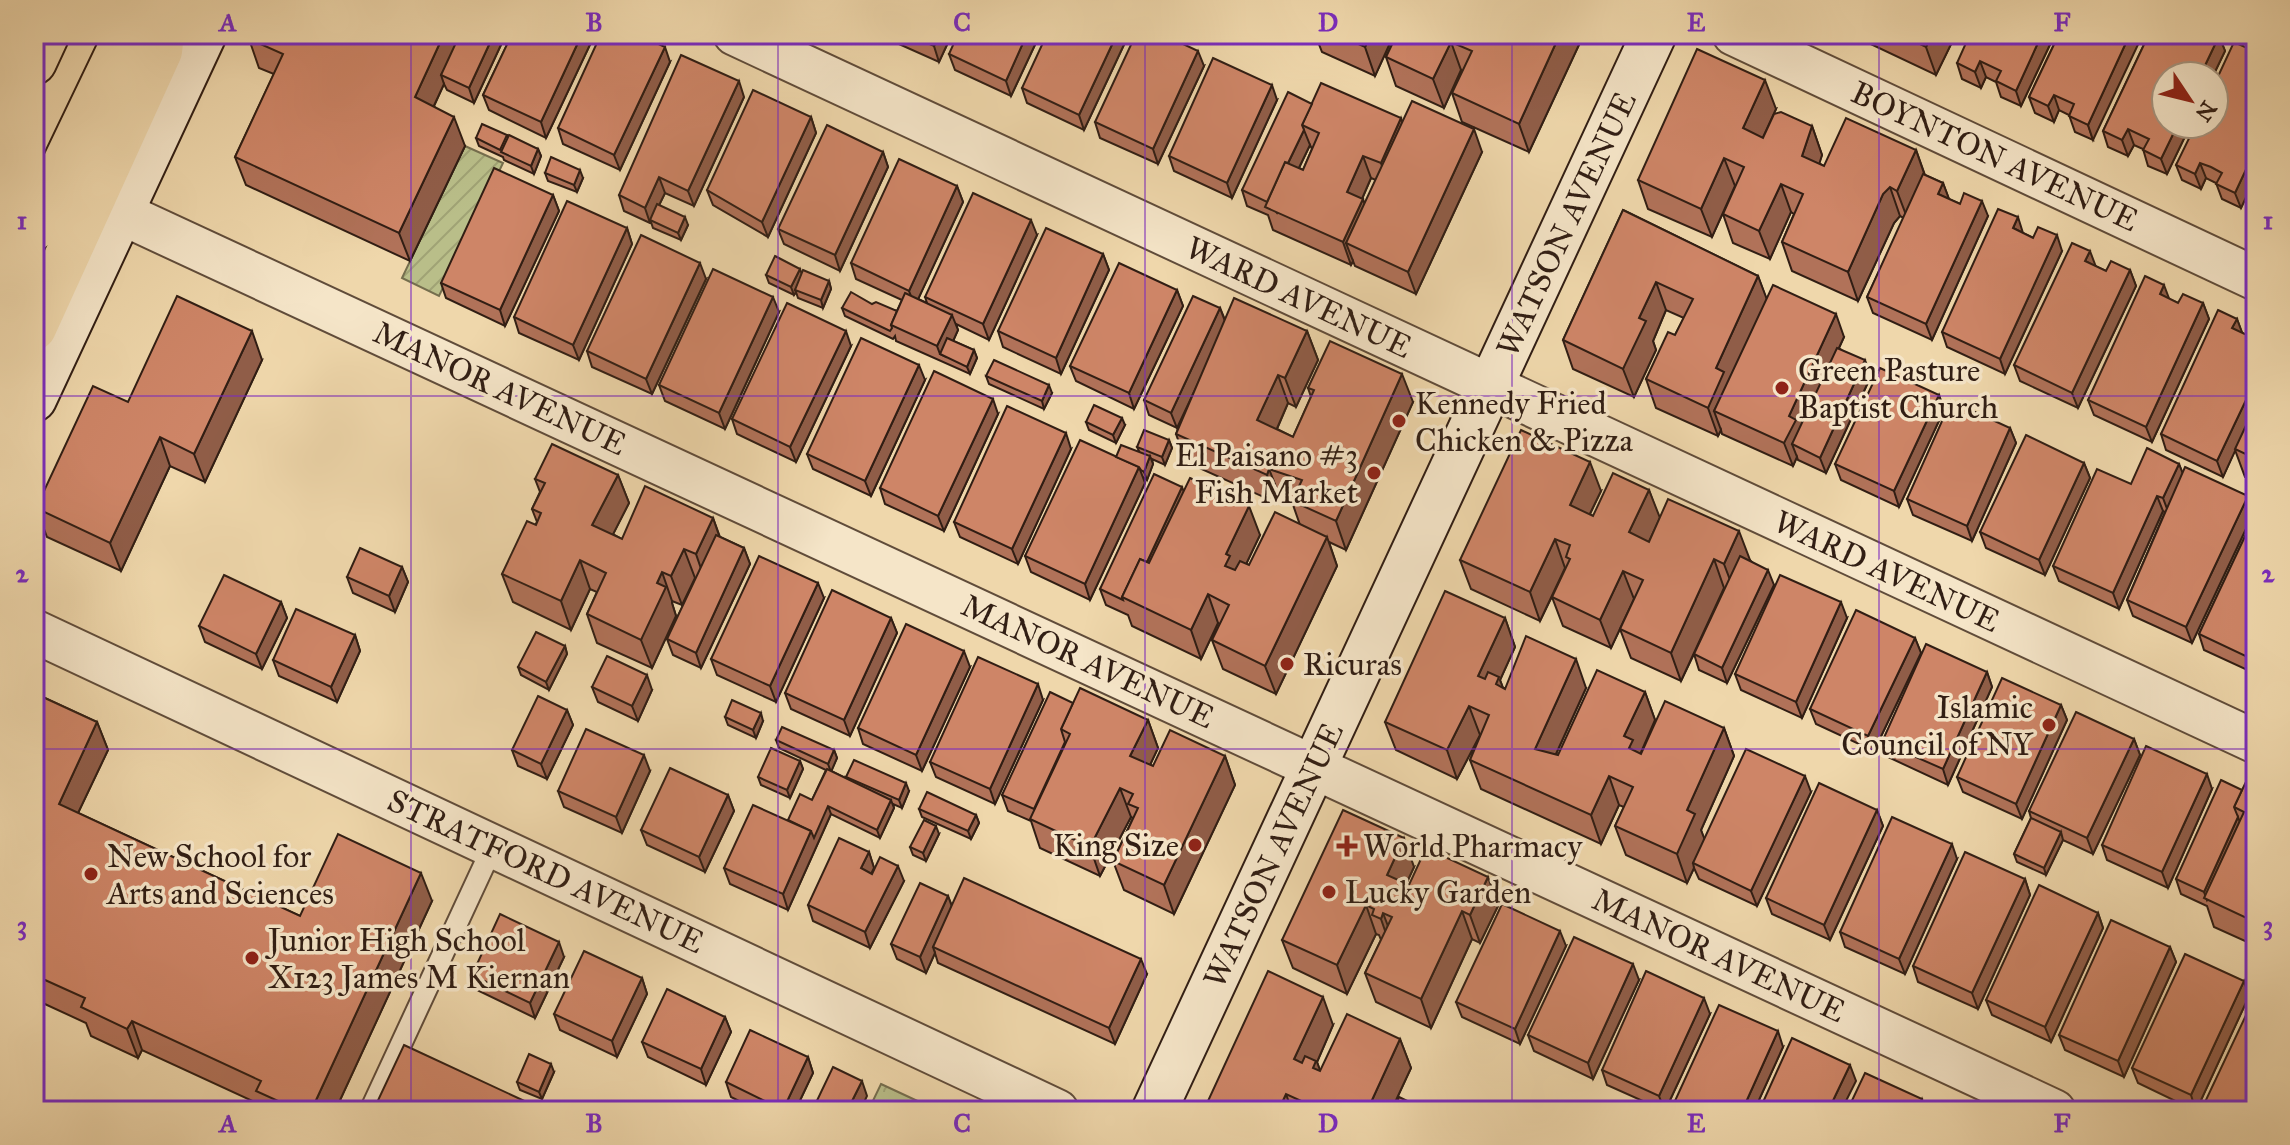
<svg xmlns="http://www.w3.org/2000/svg" width="2290" height="1145" viewBox="0 0 2290 1145" font-family="'IM FELL Great Primer',serif">
	<defs>
		<pattern id="park-crowns" width="20" height="18" patternUnits="userSpaceOnUse" patternTransform="scale(2)"><rect width="20" height="18" fill="#b9be89"/><path d="M2 6a3 3 0 1 1 6 0M12 15a3 3 0 1 1 6 0" fill="none" stroke="#a0a375"/></pattern>
		<pattern id="garden-furrows" width="10" height="10" patternUnits="userSpaceOnUse" patternTransform="scale(2)"><rect width="10" height="10" fill="#b9be89"/><path d="M-1 1l2-2M0 10L10 0M9 11l2-2" fill="none" stroke="#a0a375"/></pattern>
	</defs>
	<rect width="100%" height="100%" fill="#efd7ab"/>
	<filter id="stains"><feTurbulence type="fractalNoise" baseFrequency=".0025" numOctaves="4"/><feColorMatrix values="0 0 0 0 .2 0 0 0 0 .09 0 0 0 0 .02 0 0 0 .5 -.17"/></filter>
	<radialGradient id="worn" r=".72"><stop offset=".6" stop-color="#630" stop-opacity="0"/><stop offset="1" stop-color="#630" stop-opacity=".3"/></radialGradient>
	<!-- park -->
	<path fill="url(#park-crowns)" stroke="#756e4e" stroke-width="2" d="M881 1084 939 1111H868Z"/>
	<!-- garden -->
	<path fill="url(#garden-furrows)" stroke="#756e4e" stroke-width="2" d="M465 146 503 163 439 296 402 278Z"/>
	<g fill="none" stroke-linecap="round" stroke-linejoin="round">
		<!-- lane casing -->
		<g stroke="#604c3a" stroke-width="24">
			<path id="lane" d="M370 1111 493 846"/>
		</g>
		<!-- street casing -->
		<g stroke="#604c3a" stroke-width="46">
			<g id="street">
				<path d="M735 34 2256 742"/>
				<path d="M1734 34 2256 279"/>
				<path d="M121 213 2054 1111"/>
				<path d="M34 631 1057 1111"/>
			</g>
		</g>
		<!-- secondary casing -->
		<g stroke="#311e14" stroke-width="48">
			<g id="secondary">
				<path d="M34 399 204 34"/>
				<path d="M1154 1111 1654 34"/>
			</g>
		</g>
		<!-- highway casing -->
		<g stroke="#311e14" stroke-width="48">
			<g id="highway">
				<path d="M34 62 47 34"/>
				<path d="M34 228 127 34"/>
				<path d="M34 328 160 51 162 34"/>
			</g>
		</g>
		<!-- lane -->
		<use href="#lane" stroke="#f5e5c8" stroke-width="20"/>
		<!-- street -->
		<use href="#street" stroke="#f5e5c8" stroke-width="42"/>
		<!-- secondary -->
		<use href="#secondary" stroke="#f5e5c8" stroke-width="44"/>
		<!-- highway -->
		<use href="#highway" stroke="#efd7ab" stroke-width="44"/>
	</g>
	<!-- wall -->
	<g fill="#b17259" stroke="#311e14" stroke-width="2" fill-rule="evenodd">
		<path d="M506 34 474 103 447 90 444 84 434 106 465 146 410 261 246 185 235 157 274 74 259 68 249 39Z"/>
		<path d="M512 34H595L546 138 489 110 483 95Z"/>
		<path d="M881 34H952L939 62 881 36Z"/>
		<path d="M1040 34 1011 96 955 70 949 54Z"/>
		<path d="M1129 34 1084 130 1027 103 1022 88Z"/>
		<path d="M1315 34H1584L1529 152 1462 122 1452 93 1462 71 1461 70 1444 108 1396 86 1386 57 1393 42 1391 41 1375 76 1322 52Z"/>
		<path d="M1858 34H1956L1936 75 1860 39Z"/>
		<path d="M2055 34 2021 106 2001 97 1996 82 1986 77 1981 88 1962 79 1957 63Z"/>
		<path d="M2059 34 2093 140 2075 132 2069 115 2059 110 2054 122 2035 113 2029 97Z"/>
		<path d="M2149 34H2216L2219 36 2225 51 2213 76H2166V124H2191L2167 174 2148 166 2143 149 2134 145 2128 156 2108 147 2103 131Z"/>
		<path d="M2256 52V176L2241 208 2222 199 2216 183 2206 178 2201 189 2182 180 2176 165Z"/>
		<path d="M670 62 620 170 563 144 558 128Z"/>
		<path d="M1204 66 1158 164 1100 138 1095 122Z"/>
		<path d="M744 97 694 206 665 193 659 205 688 225 681 240 653 228 651 222 650 223 624 211 619 195Z"/>
		<path d="M1277 100 1232 198 1174 171 1169 156Z"/>
		<path d="M1312 104 1402 123 1482 152 1416 294 1355 266 1353 261 1351 265 1273 230 1268 215 1247 206 1242 190ZM1310 145 1312 149 1303 170 1299 168ZM1371 178 1376 180 1365 204 1362 199Z"/>
		<path d="M1776 109 1763 137 1812 126 1822 155 1819 163 1824 166 1916 150 1925 175 1943 183 1949 199 1988 216 1932 340 1873 313 1867 297 1904 218 1900 216 1894 223 1858 301 1792 271 1782 242 1794 214 1791 212 1770 259 1733 243 1723 214 1735 186 1712 237 1648 209 1638 180Z"/>
		<path d="M811 117 816 133 768 237 713 205 707 190Z"/>
		<path d="M507 135 508 138 538 149 541 156 534 174 504 160 503 157 479 146 476 138Z"/>
		<path d="M883 152 888 167 840 271 784 244 778 229Z"/>
		<path d="M545 173 583 178 577 192 548 181Z"/>
		<path d="M2256 185V215L2250 199Z"/>
		<path d="M957 186 963 202 918 299 927 303 925 297 1037 235 989 340 956 324 958 330 953 341 974 350 977 358 970 374 896 341 895 336 893 339 845 316 842 308 872 304 897 311 902 300 856 279 851 263Z"/>
		<path d="M553 195 559 211 505 326 446 298 441 283Z"/>
		<path d="M1623 210 1758 276 1766 298 1844 337 1839 348 1871 376 1826 473 1798 460 1797 457 1793 466 1722 434 1721 430 1718 436 1656 408 1646 379 1675 335 1684 318 1666 310 1653 341 1656 350 1634 397 1573 369 1563 340Z"/>
		<path d="M627 228 632 244 579 360 519 333 514 317Z"/>
		<path d="M2023 233 2062 251 2005 374 1947 347 1942 332Z"/>
		<path d="M1103 254 1109 270 1061 374 1003 347 998 331Z"/>
		<path d="M2095 266 2106 271 2130 270 2136 286 2078 408 2020 381 2014 365Z"/>
		<path d="M766 275 829 281 831 289 823 308 798 298 796 292 794 295 769 283Z"/>
		<path d="M706 279 652 394 592 367 587 351Z"/>
		<path d="M1177 290 1183 306 1134 409 1076 381 1070 366Z"/>
		<path d="M2169 299 2178 303H2203L2209 319 2152 442 2094 415 2088 400Z"/>
		<path d="M1220 308 1225 320 1307 331 1318 360 1296 407 1288 403 1277 429 1293 437 1311 397 1308 388 1413 402 1346 550 1329 542 1337 566 1276 694 1223 669 1212 640 1220 624 1218 623 1201 659 1132 626 1128 615 1106 605 1100 589 1184 491 1260 535 1246 564 1249 565 1300 525 1292 502 1280 497 1277 503 1186 462 1176 434 1188 404 1177 428 1149 415 1144 400Z"/>
		<path d="M779 312 725 429 665 401 659 385Z"/>
		<path d="M2237 319 2242 333 2253 338 2256 331V482L2245 477 2235 450 2223 477 2166 450 2161 434Z"/>
		<path d="M851 346 796 462 737 434 732 419Z"/>
		<path d="M262 360 205 482 170 466 121 571 47 537 36 508 128 402Z"/>
		<path d="M986 376 1052 393 1044 409 989 384Z"/>
		<path d="M925 380 871 496 813 469 807 454Z"/>
		<path d="M1939 395 1944 410 1899 507 1841 480 1835 464Z"/>
		<path d="M998 414 944 531 885 504 880 488Z"/>
		<path d="M1086 422 1125 425 1116 443 1089 430Z"/>
		<path d="M2010 428 2016 443 1972 541 1913 515 1907 499Z"/>
		<path d="M1169 440 1172 448 1165 465 1152 459 1153 464 1147 480 1144 478 1145 483 1090 600 1031 572 1025 556 1116 457 1139 451 1137 447Z"/>
		<path d="M1071 449 1018 564 960 537 954 522Z"/>
		<path d="M2084 463 2090 478 2045 575 1986 548 1980 532Z"/>
		<path d="M2179 464 2182 472 2248 496 2254 512 2192 643 2133 616 2127 600 2165 512 2163 511 2119 609 2059 581 2053 566 2131 484Z"/>
		<path d="M618 475 629 503 613 534 622 539 713 518 720 537 744 548 750 564 701 668 673 655 667 639 696 578H695L682 605 672 601V603L676 616 652 668 597 643 587 614 597 592 590 589 571 630 513 602 502 574 537 522 532 509 540 492 535 479Z"/>
		<path d="M1649 490 1659 518 1750 560 1774 585 1727 683 1699 670 1694 654 1681 681 1631 658 1620 629 1634 599 1611 648 1563 626 1552 597 1566 568 1540 621 1471 589 1460 560 1601 491 1590 514 1593 516ZM1724 588H1725L1695 652Z"/>
		<path d="M2256 513V674L2204 650 2199 634Z"/>
		<path d="M402 567 408 582 395 612 353 593 347 577Z"/>
		<path d="M824 598 776 702 717 675 711 659Z"/>
		<path d="M281 602 287 618 262 669 205 642 199 626Z"/>
		<path d="M891 618 897 633 850 736 791 709 785 693Z"/>
		<path d="M1505 618 1515 647 1500 680 1503 688H1586L1556 754 1558 755 1645 692 1655 720 1640 753 1724 728 1734 756 1701 830 1704 839 1811 792 1757 906 1699 879 1694 868 1687 883 1626 855 1615 826 1624 807 1619 805 1601 844 1481 789 1470 760 1480 735 1457 779 1396 750 1385 722Z"/>
		<path d="M1847 618 1802 718 1741 690 1735 674Z"/>
		<path d="M355 635 360 651 337 702 279 676 273 660Z"/>
		<path d="M1915 638 1921 653 1874 751 1816 724 1810 709Z"/>
		<path d="M565 646 567 654 549 690 521 675 518 667Z"/>
		<path d="M970 667 922 771 863 744 858 728Z"/>
		<path d="M1987 672 1992 687 1948 785 1888 757 1882 742Z"/>
		<path d="M592 687 652 690 638 721 598 702Z"/>
		<path d="M34 693 97 722 108 750 78 813 300 916 432 901 335 1111H264L261 1105 142 1050 138 1058 91 1036 86 1023 34 999Z"/>
		<path d="M1043 700 995 804 936 777 930 762Z"/>
		<path d="M1073 703 1148 720 1158 748 1150 765 1153 766 1225 756 1235 785 1174 914 1124 890 1113 861 1133 818 1131 817 1100 876 1040 848 1031 821 1008 811 1002 795Z"/>
		<path d="M2061 705 2067 720 2022 819 1963 792 1957 777Z"/>
		<path d="M567 710 573 725 547 779 518 766 512 750Z"/>
		<path d="M725 717 763 721 756 738 728 725Z"/>
		<path d="M2134 739 2140 755 2093 854 2063 840 2046 875 2017 862 2014 854 2031 818 2029 811Z"/>
		<path d="M776 740 834 750 837 758 831 771 847 779 846 777 909 791 902 808 893 804 894 808 880 838 831 814 788 910 730 884 724 868 788 820 812 800 826 770 779 748Z"/>
		<path d="M800 761 803 769 790 798 761 785 758 777Z"/>
		<path d="M650 771 622 833 564 807 558 791Z"/>
		<path d="M2256 771V946L2214 927 2207 906 2181 894 2176 879Z"/>
		<path d="M2212 789 2168 888 2107 860 2102 845Z"/>
		<path d="M728 795 734 811 705 872 647 845 641 830Z"/>
		<path d="M919 809 976 815 979 823 971 839 922 817Z"/>
		<path d="M1877 810 1883 826 1830 940 1772 914 1766 898Z"/>
		<path d="M939 834 926 861 913 855 910 847Z"/>
		<path d="M869 852 874 868 871 873 904 881 870 948 813 921 808 905Z"/>
		<path d="M1957 859 1905 974 1845 947 1840 932Z"/>
		<path d="M1414 867 1406 884 1498 906 1480 943 1472 939 1431 1028 1376 1002 1365 973 1381 940 1379 935 1376 934 1347 994 1293 968 1282 940Z"/>
		<path d="M2025 879 2030 895 1978 1009 1918 982 1913 966Z"/>
		<path d="M948 896 952 906 1147 974 1115 1044 938 963 935 953 926 973 897 959 891 944Z"/>
		<path d="M2098 913 2103 928 2051 1042 1992 1015 1986 1000Z"/>
		<path d="M1566 946 1520 1044 1462 1017 1456 1002Z"/>
		<path d="M2170 947 2176 962 2124 1077 2065 1050 2059 1035Z"/>
		<path d="M564 957 535 1018 477 990 472 975Z"/>
		<path d="M642 978 647 994 617 1057 560 1030 554 1014Z"/>
		<path d="M1639 980 1593 1079 1534 1051 1528 1035Z"/>
		<path d="M2244 981 2249 996 2196 1111 2138 1083 2132 1068Z"/>
		<path d="M1710 1014 1665 1111 1607 1085 1602 1070Z"/>
		<path d="M725 1017 731 1032 706 1085 648 1057 642 1042Z"/>
		<path d="M1333 1025 1317 1062 1320 1071 1400 1039 1411 1068 1391 1111H1211L1208 1101Z"/>
		<path d="M1783 1047 1754 1111H1677L1674 1103Z"/>
		<path d="M808 1057 813 1073 795 1111H759L731 1097 726 1082Z"/>
		<path d="M554 1072 542 1099 520 1090 517 1082Z"/>
		<path d="M2205 1102 2256 1111H2209Z"/>
	</g>
	<!-- shaded-wall -->
	<g fill="#905d48" stroke="#311e14" stroke-width="2">
		<path d="M444 34H467L441 75 444 84 425 125 415 97Z"/>
		<path d="M494 34H506L474 103 469 88Z"/>
		<path d="M582 34H595L546 138 541 122Z"/>
		<path d="M939 34H952L939 62 934 46Z"/>
		<path d="M1027 34H1040L1011 96 1006 81Z"/>
		<path d="M1117 34H1129L1084 130 1079 115Z"/>
		<path d="M1371 34H1388L1391 41 1375 76 1365 47Z"/>
		<path d="M1560 34H1584L1529 152 1519 124Z"/>
		<path d="M1932 34H1956L1936 75 1926 47Z"/>
		<path d="M2042 34H2055L2021 106 2016 91Z"/>
		<path d="M2130 34H2143L2093 140 2088 125Z"/>
		<path d="M2219 36 2225 51 2213 76H2200Z"/>
		<path d="M1451 42 1461 70 1444 108 1433 79Z"/>
		<path d="M665 47 670 62 620 170 614 155Z"/>
		<path d="M1198 51 1204 66 1158 164 1153 149Z"/>
		<path d="M1980 61 1986 77 1981 88 1975 72Z"/>
		<path d="M1765 80 1776 109 1754 157 1743 128Z"/>
		<path d="M739 81 744 97 694 206 688 191Z"/>
		<path d="M1272 85 1277 100 1232 198 1227 183Z"/>
		<path d="M2054 95 2059 110 2054 122 2048 106Z"/>
		<path d="M454 117 465 146 410 261 399 233Z"/>
		<path d="M811 117 816 133 768 237 762 222Z"/>
		<path d="M1401 118 1409 141 1389 186 1381 163Z"/>
		<path d="M2178 124H2191L2167 174 2161 159Z"/>
		<path d="M1812 126 1822 155 1813 184 1802 156Z"/>
		<path d="M1474 129 1482 152 1416 294 1408 272Z"/>
		<path d="M2128 129 2134 145 2128 156 2122 140Z"/>
		<path d="M1304 130 1310 145 1277 213 1269 203Z"/>
		<path d="M2256 148V176L2241 208 2235 193Z"/>
		<path d="M538 149 541 156 534 174 531 166Z"/>
		<path d="M1916 150 1926 179 1908 220 1897 191Z"/>
		<path d="M883 152 888 167 840 271 835 255Z"/>
		<path d="M1363 156 1371 178 1355 215 1347 192Z"/>
		<path d="M1724 158 1735 186 1712 237 1701 209Z"/>
		<path d="M2200 163 2206 178 2201 189 2195 174Z"/>
		<path d="M580 170 583 178 577 192 574 185Z"/>
		<path d="M659 177 665 193 652 220H650V223L645 208Z"/>
		<path d="M1943 183 1949 199 1938 194Z"/>
		<path d="M1781 184 1791 212 1770 259 1759 231Z"/>
		<path d="M957 186 963 202 915 306 909 291Z"/>
		<path d="M1890 187 1900 216 1894 223 1858 301 1848 272 1883 194Z"/>
		<path d="M553 195 559 211 505 326 500 310Z"/>
		<path d="M1363 199 1371 222 1346 243 1353 261 1351 265 1343 242Z"/>
		<path d="M1982 201 1988 216 1932 340 1926 324Z"/>
		<path d="M685 217 688 225 681 240 678 233Z"/>
		<path d="M2018 217 2023 233 2013 228Z"/>
		<path d="M1031 220 1037 235 989 340 983 324Z"/>
		<path d="M627 228 632 244 579 360 573 345Z"/>
		<path d="M2057 235 2062 251 2005 374 2000 359Z"/>
		<path d="M2090 251 2096 267 2085 261Z"/>
		<path d="M1103 254 1109 270 1061 374 1056 358Z"/>
		<path d="M700 263 706 279 652 394 646 379Z"/>
		<path d="M800 269 803 277 795 290 796 292 794 295 791 287Z"/>
		<path d="M2130 270 2136 286 2078 408 2072 393Z"/>
		<path d="M1758 276 1769 305 1714 411 1721 430 1718 436 1708 408 1716 368Z"/>
		<path d="M829 281 831 289 823 308 821 300Z"/>
		<path d="M1656 282 1666 310 1653 341 1656 350 1634 397 1623 369 1639 318Z"/>
		<path d="M2164 285 2170 301 2160 294Z"/>
		<path d="M1177 290 1183 306 1134 409 1129 393Z"/>
		<path d="M773 297 779 312 725 429 719 413Z"/>
		<path d="M2203 303 2209 319 2152 442 2146 427Z"/>
		<path d="M1220 308 1226 324 1177 428 1171 413Z"/>
		<path d="M1836 314 1844 337 1800 432 1792 444 1797 457 1793 466 1784 443 1789 416Z"/>
		<path d="M952 315 958 330 946 357 940 354 937 346Z"/>
		<path d="M2237 319 2243 335 2232 328Z"/>
		<path d="M252 331 262 360 205 482 194 454Z"/>
		<path d="M846 331 851 346 796 462 790 447Z"/>
		<path d="M1307 331 1318 360 1296 407 1285 378Z"/>
		<path d="M974 350 977 358 970 374 967 367Z"/>
		<path d="M1865 360 1871 376 1826 473 1820 458Z"/>
		<path d="M919 365 925 380 871 496 865 481Z"/>
		<path d="M1402 374 1413 402 1346 550 1336 521Z"/>
		<path d="M1278 375 1288 403 1268 449 1257 420Z"/>
		<path d="M2256 379V406L2223 477 2217 461Z"/>
		<path d="M1049 385 1052 393 1044 409 1042 401Z"/>
		<path d="M1939 395 1944 410 1899 507 1894 491Z"/>
		<path d="M993 399 998 414 944 531 938 516Z"/>
		<path d="M1122 418 1125 425 1116 443 1113 435Z"/>
		<path d="M2010 428 2016 443 1972 541 1967 526Z"/>
		<path d="M1066 433 1071 449 1018 564 1012 549Z"/>
		<path d="M160 437 170 466 121 571 110 543Z"/>
		<path d="M1169 440 1172 448 1165 465 1162 457Z"/>
		<path d="M1150 456 1153 464 1147 480 1144 472Z"/>
		<path d="M1590 462 1601 491 1580 534 1570 505Z"/>
		<path d="M2084 463 2090 478 2045 575 2039 560Z"/>
		<path d="M2179 464 2185 479 2169 514 2163 498Z"/>
		<path d="M1139 467 1145 483 1090 600 1085 584Z"/>
		<path d="M1269 469 1280 497 1277 503 1267 475Z"/>
		<path d="M618 475 629 503 603 554 592 525Z"/>
		<path d="M1182 487 1188 502 1129 601Z"/>
		<path d="M1649 490 1660 518 1640 561 1629 532Z"/>
		<path d="M2157 496 2163 511 2119 609 2113 593Z"/>
		<path d="M2248 496 2254 512 2192 643 2186 627Z"/>
		<path d="M1249 506 1260 535 1239 579 1225 566 1226 554Z"/>
		<path d="M713 518 723 547 706 583 696 554Z"/>
		<path d="M1739 531 1750 560 1735 593 1724 564Z"/>
		<path d="M1327 537 1337 566 1276 694 1265 666Z"/>
		<path d="M1555 539 1565 568 1540 621 1530 592Z"/>
		<path d="M744 548 750 564 701 668 696 653Z"/>
		<path d="M684 549 695 578 682 605 671 576Z"/>
		<path d="M1714 559 1724 588 1681 681 1671 653Z"/>
		<path d="M580 560 590 589 571 630 561 601Z"/>
		<path d="M402 567 408 582 395 612 389 596Z"/>
		<path d="M1768 570 1774 585 1727 683 1722 668Z"/>
		<path d="M1623 571 1634 599 1611 648 1600 620Z"/>
		<path d="M662 572 672 601V603L676 616 652 668 641 640 657 583Z"/>
		<path d="M818 583 824 598 776 702 770 686Z"/>
		<path d="M1208 594 1218 623 1201 659 1191 630Z"/>
		<path d="M281 602 287 618 262 669 256 654Z"/>
		<path d="M1841 602 1847 618 1802 718 1796 702Z"/>
		<path d="M891 618 897 633 850 736 844 720Z"/>
		<path d="M1505 618 1515 647 1500 680 1510 706 1478 676Z"/>
		<path d="M355 635 360 651 337 702 331 687Z"/>
		<path d="M1915 638 1921 653 1874 751 1868 736Z"/>
		<path d="M565 646 567 654 549 690 546 682Z"/>
		<path d="M964 651 970 667 922 771 916 755Z"/>
		<path d="M1576 659 1586 688 1545 778 1535 749Z"/>
		<path d="M1987 672 1992 687 1948 785 1943 769Z"/>
		<path d="M647 675 652 690 638 721 632 706Z"/>
		<path d="M1038 684 1043 700 995 804 990 789Z"/>
		<path d="M1645 692 1655 720 1639 757V777L1624 736Z"/>
		<path d="M2061 705 2067 720 2022 819 2016 804Z"/>
		<path d="M1469 706 1480 735 1457 779 1447 750Z"/>
		<path d="M567 710 573 725 547 779 541 764Z"/>
		<path d="M761 713 763 721 756 738 753 730Z"/>
		<path d="M1148 720 1158 748 1141 784 1130 756Z"/>
		<path d="M97 722 108 750 69 832 59 804Z"/>
		<path d="M1724 728 1734 756 1701 830 1706 843 1693 863 1694 868 1687 883 1677 854 1687 810Z"/>
		<path d="M2134 739 2140 755 2093 854 2087 838Z"/>
		<path d="M834 750 837 758 831 772 828 764Z"/>
		<path d="M644 755 650 771 622 833 616 817Z"/>
		<path d="M1225 756 1235 785 1174 914 1164 885Z"/>
		<path d="M800 761 803 769 790 798 787 790Z"/>
		<path d="M2207 774 2212 789 2168 888 2162 872Z"/>
		<path d="M1609 776 1619 805 1601 844 1591 815Z"/>
		<path d="M1805 776 1811 792 1757 906 1751 891Z"/>
		<path d="M906 783 909 791 902 808 899 800Z"/>
		<path d="M1120 788 1131 817 1100 876 1090 847Z"/>
		<path d="M728 795 734 811 705 872 699 857Z"/>
		<path d="M891 800 894 808 880 838 877 830Z"/>
		<path d="M828 806 831 814 788 910 783 894 811 831Z"/>
		<path d="M1877 810 1883 826 1830 940 1824 925Z"/>
		<path d="M976 815 979 823 971 839 968 831Z"/>
		<path d="M2238 817 2244 833 2207 900 2204 892Z"/>
		<path d="M936 826 939 834 926 861 923 853Z"/>
		<path d="M2061 832 2063 840 2046 875 2044 868Z"/>
		<path d="M1404 838 1414 867 1397 904 1387 875Z"/>
		<path d="M1952 844 1957 859 1905 974 1899 959Z"/>
		<path d="M869 852 874 868 866 884 861 868Z"/>
		<path d="M898 866 904 881 870 948 865 932Z"/>
		<path d="M421 873 432 901 335 1111H311Z"/>
		<path d="M1488 877 1498 906 1480 943 1470 915Z"/>
		<path d="M2025 879 2030 895 1978 1009 1972 993Z"/>
		<path d="M948 896 954 912 933 947 935 953 926 973 920 957Z"/>
		<path d="M1366 905 1376 934 1347 994 1337 965Z"/>
		<path d="M1462 911 1472 939 1431 1028 1421 999Z"/>
		<path d="M1383 913 1394 942 1391 948 1381 919Z"/>
		<path d="M2098 913 2103 928 2051 1042 2045 1027Z"/>
		<path d="M1560 931 1566 946 1520 1044 1515 1029Z"/>
		<path d="M559 942 564 957 535 1018 530 1003Z"/>
		<path d="M2170 947 2176 962 2124 1077 2118 1061Z"/>
		<path d="M1141 959 1147 974 1115 1044 1109 1028Z"/>
		<path d="M1633 964 1639 980 1593 1079 1588 1063Z"/>
		<path d="M642 978 647 994 617 1057 612 1041Z"/>
		<path d="M2244 981 2249 996 2196 1111 2191 1095Z"/>
		<path d="M1323 997 1333 1025 1317 1062 1327 1089 1294 1059Z"/>
		<path d="M1704 998 1710 1014 1665 1111 1659 1096Z"/>
		<path d="M725 1017 731 1032 706 1085 701 1069Z"/>
		<path d="M132 1021 142 1050 138 1058 127 1029Z"/>
		<path d="M1778 1031 1783 1047 1754 1111H1742Z"/>
		<path d="M1400 1039 1411 1068 1391 1111H1367Z"/>
		<path d="M808 1057 813 1073 795 1111H784L783 1110Z"/>
		<path d="M551 1064 554 1072 542 1099 539 1092Z"/>
		<path d="M1850 1065 1856 1081 1841 1111H1828Z"/>
		<path d="M862 1081 867 1096 860 1111H847Z"/>
		<path d="M1286 1094 1292 1111H1278Z"/>
		<path d="M1922 1099 1926 1111H1917Z"/>
	</g>
	<!-- building -->
	<g fill="#ce8567" stroke="#311e14" stroke-width="2">
		<path d="M251 34H444L415 97 454 117 399 233 235 157 283 54 249 39Z"/>
		<path d="M460 34H494L469 88 441 75Z"/>
		<path d="M512 34H582L541 122 483 95Z"/>
		<path d="M601 34H637L665 47 614 155 558 128Z"/>
		<path d="M906 34H939L934 46Z"/>
		<path d="M958 34H1027L1006 81 949 54Z"/>
		<path d="M1047 34H1117L1079 115 1022 88Z"/>
		<path d="M1136 34H1162L1198 51 1153 149 1095 122Z"/>
		<path d="M1336 34H1371L1365 47Z"/>
		<path d="M1397 34H1560L1519 124 1452 93 1472 51 1451 42 1433 79 1386 57Z"/>
		<path d="M1899 34H1932L1926 47Z"/>
		<path d="M1970 34H2042L2016 91 1996 81 2001 71 1980 61 1975 72 1957 63Z"/>
		<path d="M2059 34H2130L2088 125 2069 116 2074 104 2054 95 2048 106 2029 97Z"/>
		<path d="M2149 34H2216L2219 36 2200 76H2166V124H2178L2161 159 2143 150 2149 139 2128 129 2122 140 2103 131Z"/>
		<path d="M2234 42 2256 52V148L2235 193 2216 184 2222 173 2211 167 2200 163 2195 174 2176 165 2196 124H2214V85Z"/>
		<path d="M1697 49 1765 80 1743 128 1763 138 1774 114 1781 112 1812 126 1802 156 1824 166 1846 118 1916 150 1897 191 1890 187 1883 194 1848 272 1782 242 1803 194 1781 184 1759 231 1723 214 1744 167 1724 158 1701 209 1638 180Z"/>
		<path d="M681 55 739 81 688 191 659 177 645 208 619 195Z"/>
		<path d="M1213 58 1272 85 1227 183 1169 156Z"/>
		<path d="M1321 83 1401 118 1381 163 1363 156 1347 192 1363 199 1343 242 1265 207 1285 162 1303 170 1319 133 1302 125Z"/>
		<path d="M753 90 811 117 762 222 707 190Z"/>
		<path d="M1288 92 1312 104 1302 125 1304 130 1288 163 1285 162 1267 202 1242 190Z"/>
		<path d="M1412 101 1474 129 1408 272 1346 243Z"/>
		<path d="M482 124 507 135 500 150 476 138Z"/>
		<path d="M827 125 883 152 835 255 778 229Z"/>
		<path d="M509 135 538 149 531 166 501 152Z"/>
		<path d="M551 157 580 170 574 185 545 173Z"/>
		<path d="M899 159 957 186 909 291 851 263Z"/>
		<path d="M494 168 553 195 500 310 441 283Z"/>
		<path d="M1923 174 1943 183 1938 194 1960 204 1964 193 1982 201 1926 324 1867 297Z"/>
		<path d="M2256 185V202L2250 199Z"/>
		<path d="M973 193 1031 220 983 324 925 297Z"/>
		<path d="M567 201 627 228 573 345 514 317Z"/>
		<path d="M657 204 685 217 678 233 650 220Z"/>
		<path d="M1998 209 2018 217 2013 228 2033 238 2038 227 2057 235 2000 359 1942 332Z"/>
		<path d="M1623 210 1758 276 1716 368 1724 372 1708 408 1646 379 1668 332 1675 335 1693 299 1656 282 1639 318 1646 321 1623 369 1563 340Z"/>
		<path d="M1046 228 1103 254 1056 358 998 331Z"/>
		<path d="M641 235 700 263 646 379 587 351Z"/>
		<path d="M2072 243 2090 251 2085 261 2106 271 2111 261 2130 270 2072 393 2014 365Z"/>
		<path d="M775 256 800 269 791 287 766 275Z"/>
		<path d="M1119 263 1177 290 1129 393 1070 366Z"/>
		<path d="M713 269 773 297 719 413 659 385Z"/>
		<path d="M803 270 829 281 821 300 795 290Z"/>
		<path d="M2145 276 2164 285 2160 294 2178 303 2183 294 2203 303 2146 427 2088 400Z"/>
		<path d="M1773 285 1836 314 1789 416 1796 420 1784 443 1714 411Z"/>
		<path d="M851 292 872 304 876 302 897 311 891 325 892 328 890 331 842 308Z"/>
		<path d="M905 293 952 315 937 346 891 325Z"/>
		<path d="M177 296 252 331 194 454 160 437 110 543 36 508 93 386 128 402Z"/>
		<path d="M1193 296 1220 308 1171 413 1144 400Z"/>
		<path d="M1234 298 1307 331 1285 378 1278 375 1257 420 1293 437 1314 390 1308 388 1330 341 1402 374 1336 521 1292 501 1302 480 1269 469 1267 475 1176 434Z"/>
		<path d="M787 303 846 331 790 447 732 419Z"/>
		<path d="M2218 310 2237 319 2232 328 2253 338 2256 331V379L2217 461 2161 434Z"/>
		<path d="M861 338 919 365 865 481 807 454Z"/>
		<path d="M947 338 974 350 967 367 940 354Z"/>
		<path d="M1837 348 1865 360 1820 458 1792 444Z"/>
		<path d="M994 360 1049 385 1042 401 986 376Z"/>
		<path d="M1880 368 1939 395 1894 491 1835 464Z"/>
		<path d="M934 371 993 399 938 516 880 488Z"/>
		<path d="M1951 401 2010 428 1967 526 1907 499Z"/>
		<path d="M2256 404V459L2235 449Z"/>
		<path d="M1094 405 1122 418 1113 435 1086 422Z"/>
		<path d="M1007 406 1066 433 1012 549 954 522Z"/>
		<path d="M1144 430 1169 440 1162 457 1137 447Z"/>
		<path d="M1521 430 1590 462 1570 505 1593 516 1613 473 1649 490 1629 532 1649 542 1668 499 1739 531 1724 564 1714 559 1671 653 1620 629 1643 580 1623 571 1600 620 1552 597 1570 559 1566 557 1570 545 1555 539 1530 592 1460 560Z"/>
		<path d="M2026 435 2084 463 2039 560 1980 532Z"/>
		<path d="M1080 440 1139 467 1085 584 1025 556Z"/>
		<path d="M552 444 618 475 592 525 622 539 645 486 713 518 696 554 684 549 671 576 662 572 657 583 666 587 641 640 587 614 606 573 580 560 561 601 502 574 527 521 536 525 541 513 532 509 545 483 535 479Z"/>
		<path d="M1121 445 1150 456 1144 472 1141 470 1139 467 1116 457Z"/>
		<path d="M2147 448 2179 464 2163 498 2157 496 2113 593 2053 566 2097 469 2131 484Z"/>
		<path d="M2185 467 2248 496 2186 627 2127 600Z"/>
		<path d="M1154 474 1182 487 1147 562 1140 559 1122 597 1123 600 1100 589Z"/>
		<path d="M1190 478 1249 506 1226 554 1230 556 1225 566 1235 570 1240 561 1249 565 1275 512 1327 537 1265 666 1212 640 1229 605 1208 594 1191 630 1122 597 1140 559 1149 563Z"/>
		<path d="M2256 513V661L2199 634Z"/>
		<path d="M716 535 744 548 696 653 667 639Z"/>
		<path d="M360 548 402 567 389 596 347 577Z"/>
		<path d="M759 556 818 583 770 686 711 659Z"/>
		<path d="M1740 556 1768 570 1722 668 1694 654Z"/>
		<path d="M224 575 281 602 256 654 199 626Z"/>
		<path d="M1780 575 1841 602 1796 702 1735 674Z"/>
		<path d="M832 590 891 618 844 720 785 693Z"/>
		<path d="M1445 591 1505 618 1478 676 1485 679 1488 672 1499 677 1496 684 1505 689 1526 636 1576 659 1535 749 1558 755 1597 670 1645 692 1624 736 1633 740 1629 748 1641 754 1665 701 1724 728 1687 810 1695 814 1677 854 1615 826 1633 787 1609 776 1591 815 1470 760 1489 715 1469 706 1447 750 1385 722Z"/>
		<path d="M296 609 355 635 331 687 273 660Z"/>
		<path d="M1856 610 1915 638 1868 736 1810 709Z"/>
		<path d="M906 624 964 651 916 755 858 728Z"/>
		<path d="M536 632 565 646 546 682 518 667Z"/>
		<path d="M1926 644 1987 672 1943 769 1882 742Z"/>
		<path d="M607 656 647 675 632 706 592 687Z"/>
		<path d="M978 657 1038 684 990 789 930 762Z"/>
		<path d="M2002 678 2061 705 2016 804 1957 777Z"/>
		<path d="M1080 688 1148 720 1130 756 1153 766 1170 730 1225 756 1164 885 1113 861 1138 808 1128 804 1133 794 1120 788 1090 847 1030 819 1070 734 1061 729Z"/>
		<path d="M1050 692 1073 703 1061 729 1065 742 1034 809 1002 795Z"/>
		<path d="M34 693 97 722 59 804 300 916 338 834 421 873 311 1111H300L256 1091 261 1081 132 1021 127 1029 81 1007 85 998 34 975Z"/>
		<path d="M538 696 567 710 541 764 512 750Z"/>
		<path d="M732 700 761 713 753 730 725 717Z"/>
		<path d="M2076 712 2134 739 2087 838 2029 811Z"/>
		<path d="M782 727 834 750 828 764 776 740Z"/>
		<path d="M586 729 644 755 616 817 558 791Z"/>
		<path d="M2146 746 2207 774 2162 872 2102 845Z"/>
		<path d="M771 748 800 761 787 790 758 777Z"/>
		<path d="M1746 749 1805 776 1751 891 1693 863Z"/>
		<path d="M854 760 906 783 899 800 846 777Z"/>
		<path d="M670 768 728 795 699 857 641 830Z"/>
		<path d="M827 769 891 800 877 830 828 806 814 838 811 831 788 820 800 794 812 800Z"/>
		<path d="M2252 769 2256 771V920L2255 922 2204 898 2244 812 2234 807Z"/>
		<path d="M2221 780 2242 790 2234 807 2238 817 2204 892 2176 879Z"/>
		<path d="M1819 783 1877 810 1824 925 1766 898Z"/>
		<path d="M927 792 976 815 968 831 919 809Z"/>
		<path d="M753 805 811 831 783 894 724 868Z"/>
		<path d="M1343 810 1404 838 1387 875 1409 885 1426 848 1488 877 1470 915 1462 911 1421 999 1365 973 1392 917 1383 913 1381 919 1372 915 1374 909 1366 905 1337 965 1282 940Z"/>
		<path d="M1892 817 1952 844 1899 959 1840 932Z"/>
		<path d="M2031 818 2061 832 2044 868 2014 854Z"/>
		<path d="M924 820 936 826 923 853 910 847Z"/>
		<path d="M839 838 869 852 861 868 872 874 880 857 898 866 865 932 808 905Z"/>
		<path d="M1965 852 2025 879 1972 993 1913 966Z"/>
		<path d="M964 878 1141 959 1109 1028 933 947Z"/>
		<path d="M920 883 948 896 920 957 891 944Z"/>
		<path d="M2039 885 2098 913 2045 1027 1986 1000Z"/>
		<path d="M1502 904 1560 931 1515 1029 1456 1002Z"/>
		<path d="M500 914 559 942 530 1003 472 975Z"/>
		<path d="M2111 920 2170 947 2118 1061 2059 1035Z"/>
		<path d="M1574 937 1633 964 1588 1063 1528 1035Z"/>
		<path d="M584 951 642 978 612 1041 554 1014Z"/>
		<path d="M2185 954 2244 981 2191 1095 2132 1068Z"/>
		<path d="M1268 971 1323 997 1294 1059 1302 1063 1305 1056 1316 1061 1313 1068 1320 1071 1347 1014 1400 1039 1367 1111H1305L1308 1104 1286 1094 1278 1111H1230L1208 1101Z"/>
		<path d="M1646 971 1704 998 1659 1096 1602 1070Z"/>
		<path d="M667 989 725 1017 701 1069 642 1042Z"/>
		<path d="M2256 994V1111H2225L2205 1102Z"/>
		<path d="M1719 1005 1778 1031 1742 1111H1691L1674 1103Z"/>
		<path d="M750 1030 808 1057 783 1110 726 1082Z"/>
		<path d="M1792 1038 1850 1065 1828 1111H1759Z"/>
		<path d="M404 1045 546 1111H373Z"/>
		<path d="M529 1054 551 1064 539 1092 517 1082Z"/>
		<path d="M833 1067 862 1081 847 1111H812Z"/>
		<path d="M1865 1073 1922 1099 1917 1111H1847Z"/>
		<path d="M1399 1097 1428 1111H1393Z"/>
		<path d="M1936 1107 1946 1111H1934Z"/>
	</g>
	<!-- grid -->
	<path fill="none" stroke="#7b2cbf" stroke-width="2" stroke-opacity="0.55" d="M411 34V1111M778 34V1111M1145 34V1111M1512 34V1111M1879 34V1111M34 396H2256M34 749H2256"/>
	<!-- markers -->
	<g fill="#8f2418" stroke="#f5e5c8" stroke-width="3">
		<circle cx="1782" cy="388" r="8"/>
		<circle cx="1399" cy="421" r="8"/>
		<circle cx="1374" cy="473" r="8"/>
		<circle cx="1287" cy="664" r="8"/>
		<circle cx="2049" cy="725" r="8"/>
		<circle cx="1195" cy="845" r="8"/>
		<path d="M1343 834h8v8h8v8h-8v8h-8v-8h-8v-8h8z"/>
		<circle cx="91" cy="874" r="8"/>
		<circle cx="1329" cy="892" r="8"/>
		<circle cx="252" cy="958" r="8"/>
	</g>
	<g text-anchor="middle" stroke-width="7" stroke-linejoin="round" paint-order="stroke">
		<!-- street labels -->
		<g font-size="32" fill="#311e14" stroke="#f5e5c8">
			<text transform="translate(1995 156) rotate(25)" y="11">BOYNTON AVENUE</text>
			<text transform="translate(1566 224) rotate(-65)" y="11">WATSON AVENUE</text>
			<text transform="translate(1299 297) rotate(25)" y="11">WARD AVENUE</text>
			<text transform="translate(500 388) rotate(25)" y="11">MANOR AVENUE</text>
			<text transform="translate(1887 571) rotate(25)" y="11">WARD AVENUE</text>
			<text transform="translate(1088 661) rotate(25)" y="11">MANOR AVENUE</text>
			<text transform="translate(1273 855) rotate(-65)" y="11">WATSON AVENUE</text>
			<text transform="translate(546 871) rotate(25)" y="11">STRATFORD AVENUE</text>
			<text transform="translate(1719 955) rotate(25)" y="11">MANOR AVENUE</text>
		</g>
		<!-- poi labels -->
		<g font-size="32" fill="#311e14" stroke="#f5e5c8" text-anchor="start">
			<text x="1798" y="381">Green Pasture<tspan x="1798" dy="37">Baptist Church</tspan></text>
			<text x="1415" y="414">Kennedy Fried<tspan x="1415" dy="37">Chicken &amp; Pizza</tspan></text>
			<text x="1358" y="466" text-anchor="end">El Paisano #3<tspan x="1358" dy="37">Fish Market</tspan></text>
			<text x="1303" y="675">Ricuras</text>
			<text x="2033" y="718" text-anchor="end">Islamic<tspan x="2033" dy="37">Council of NY</tspan></text>
			<text x="1179" y="856" text-anchor="end">King Size</text>
			<text x="1363" y="857">World Pharmacy</text>
			<text x="107" y="867">New School for<tspan x="107" dy="37">Arts and Sciences</tspan></text>
			<text x="1345" y="903">Lucky Garden</text>
			<text x="268" y="951">Junior High School<tspan x="268" dy="37">X123 James M Kiernan</tspan></text>
		</g>
	</g>
	<!-- margin -->
	<rect width="2290" height="1145" fill="none" stroke="#efd7ab" stroke-width="88"/>
	<!-- north arrow -->
	<g transform="translate(2190 100) rotate(125)"><circle r="38" fill="#f5e5c8" stroke="#a79580" stroke-width="2"/>
	<path d="M0-6L14 30L0 20L-14 30Z" fill="#8f2418"/>
	<text y="-12" font-size="22" font-weight="bold" text-anchor="middle" fill="#311e14">N</text>
	</g>
	<rect x="44" y="44" width="2202" height="1057" fill="none" stroke="#7b2cbf" stroke-width="3"/>
	<g font-size="26" text-anchor="middle" font-weight="bold" fill="#7b2cbf">
		<text x="228" y="31">A</text>
		<text x="594" y="31">B</text>
		<text x="962" y="31">C</text>
		<text x="1328" y="31">D</text>
		<text x="1696" y="31">E</text>
		<text x="2062" y="31">F</text>
		<text x="22" y="229">1</text>
		<text x="2268" y="229">1</text>
		<text x="22" y="582">2</text>
		<text x="2268" y="582">2</text>
		<text x="22" y="934">3</text>
		<text x="2268" y="934">3</text>
		<text x="228" y="1132">A</text>
		<text x="594" y="1132">B</text>
		<text x="962" y="1132">C</text>
		<text x="1328" y="1132">D</text>
		<text x="1696" y="1132">E</text>
		<text x="2062" y="1132">F</text>
	</g>
	<rect width="100%" height="100%" filter="url(#stains)"/>
	<rect width="100%" height="100%" fill="url(#worn)"/>
</svg>
